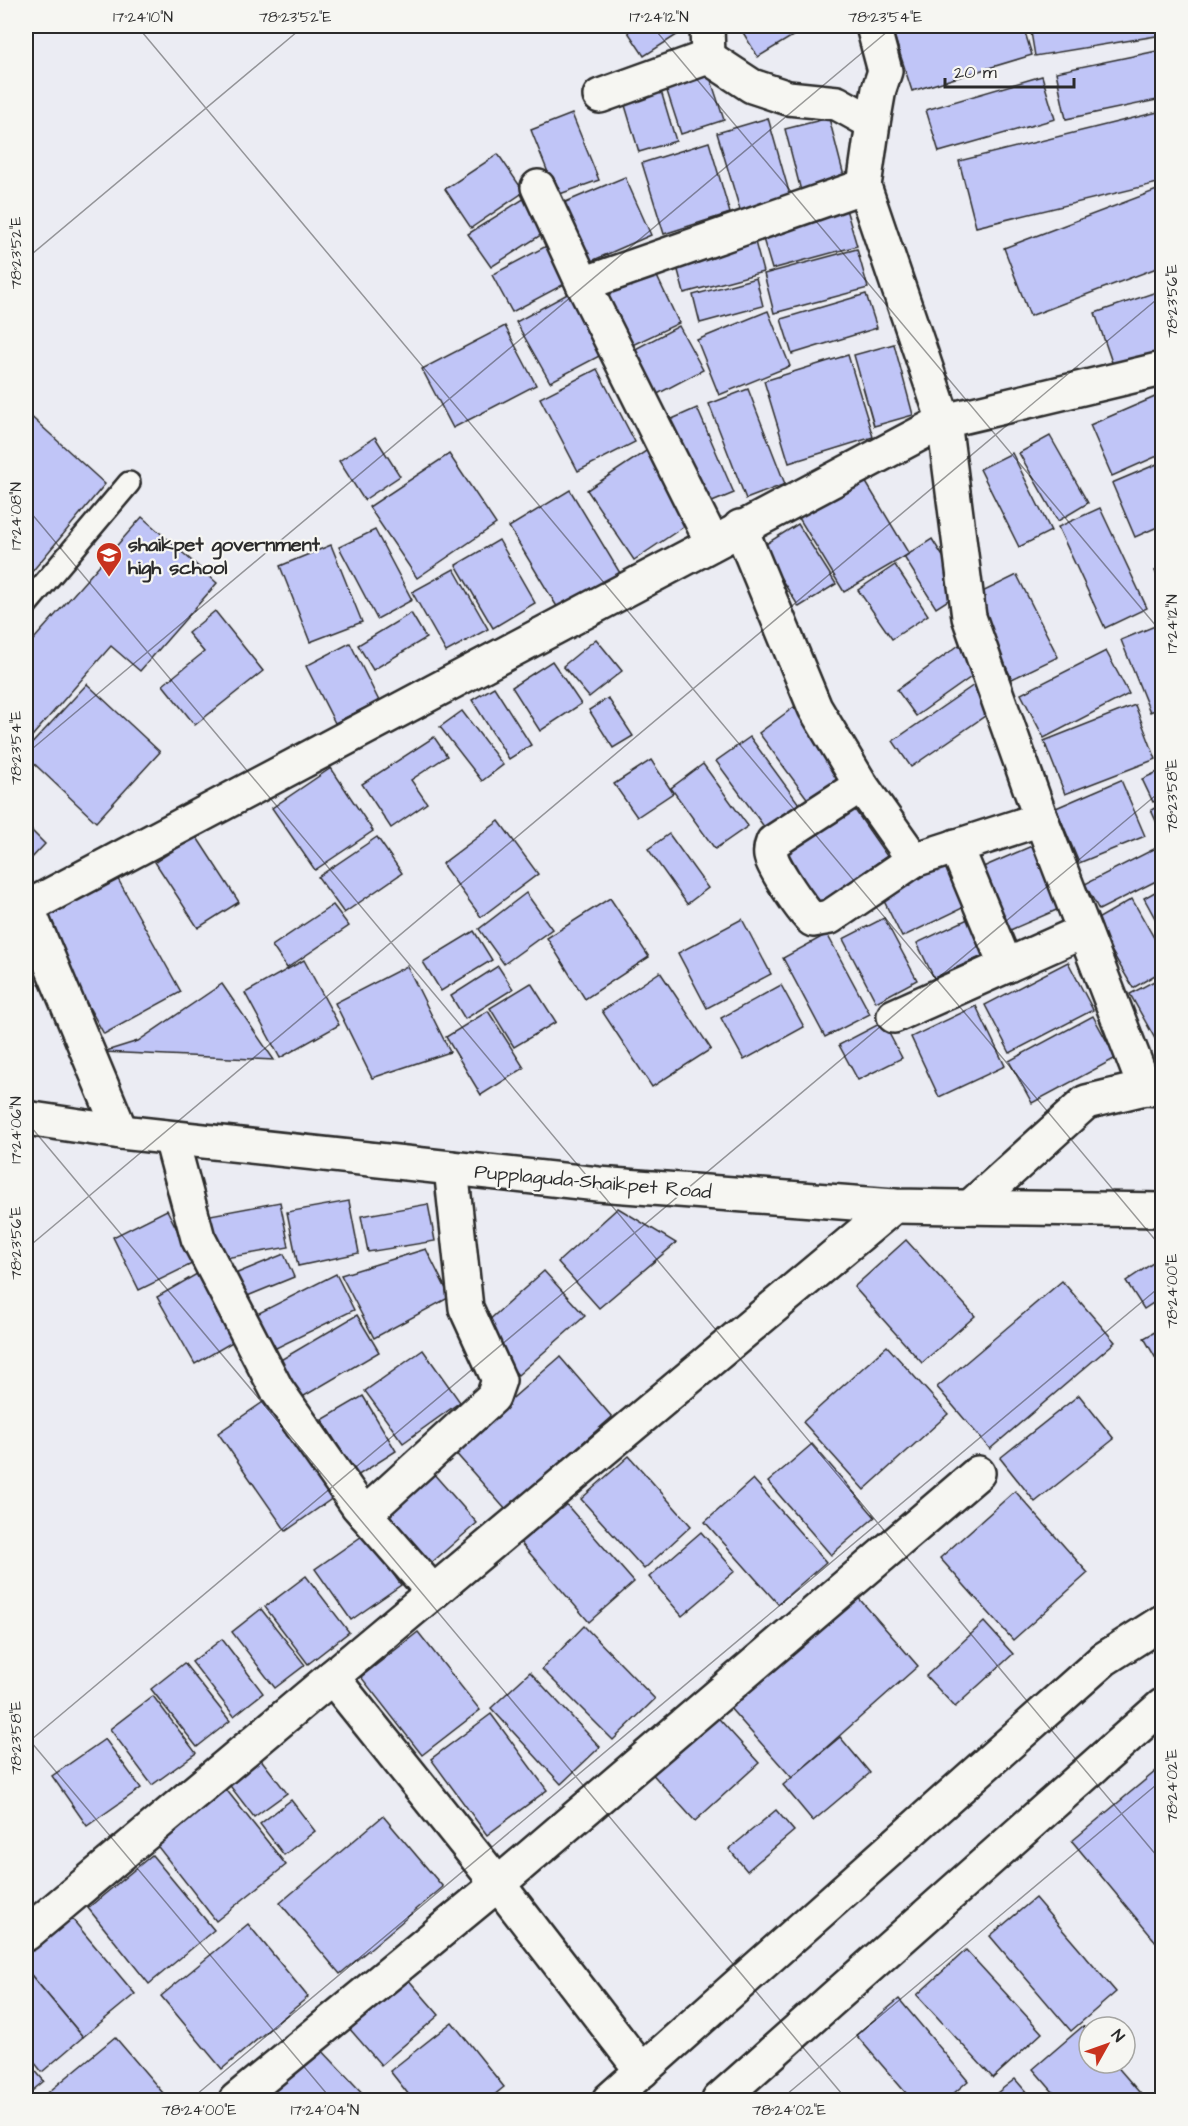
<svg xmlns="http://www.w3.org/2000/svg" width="1188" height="2126" viewBox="0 0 1188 2126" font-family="'Architects Daughter',sans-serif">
	<rect width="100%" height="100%" fill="#ebecf3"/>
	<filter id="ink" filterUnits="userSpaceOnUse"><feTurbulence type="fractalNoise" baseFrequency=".0167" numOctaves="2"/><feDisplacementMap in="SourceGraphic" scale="12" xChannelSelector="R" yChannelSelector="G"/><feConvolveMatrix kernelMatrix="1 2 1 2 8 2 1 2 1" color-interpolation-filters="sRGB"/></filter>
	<g filter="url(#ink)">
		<!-- building -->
		<g fill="#c0c5f7" stroke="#2b2b2b" stroke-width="1.5">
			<path d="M26 26H32L26 39Z"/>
			<path d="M624 26H691L644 56Z"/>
			<path d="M739 26H798L801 31 758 57Z"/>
			<path d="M891 26H1023L1032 55 912 91Z"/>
			<path d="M1030 26H1162V35L1035 56Z"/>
			<path d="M1162 50V99L1066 119 1056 72Z"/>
			<path d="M708 71 724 120 681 134 665 85Z"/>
			<path d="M1042 76 1055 119 939 152 926 110Z"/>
			<path d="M658 81 676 141 639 152 621 92Z"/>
			<path d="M1162 111V182L976 227 959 161Z"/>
			<path d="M572 114 599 180 557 195 531 130Z"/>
			<path d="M768 118 791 199 741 213 717 133Z"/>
			<path d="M829 118 846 184 802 195 785 129Z"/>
			<path d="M709 142 730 213 664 234 642 163Z"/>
			<path d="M498 154 524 192 471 228 445 189Z"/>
			<path d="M625 177 651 235 587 263 561 204Z"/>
			<path d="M1162 188V266L1030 316 1004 248Z"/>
			<path d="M525 198 547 231 491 267 468 234Z"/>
			<path d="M846 209 857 246 772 269 761 232Z"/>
			<path d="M754 238 763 272 684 293 675 259Z"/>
			<path d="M552 243 572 280 512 312 492 275Z"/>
			<path d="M857 249 868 288 774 313 764 274Z"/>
			<path d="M653 268 679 323 626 348 601 293Z"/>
			<path d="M756 278 763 306 700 323 693 295Z"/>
			<path d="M1162 290V355L1115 371 1095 313Z"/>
			<path d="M571 292 605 353 550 382 516 322Z"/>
			<path d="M866 294 877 328 792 354 781 319Z"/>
			<path d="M768 311 790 366 719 395 697 340Z"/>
			<path d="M505 326 536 385 453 428 422 369Z"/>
			<path d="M679 326 703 370 648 399 624 355Z"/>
			<path d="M894 344 913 415 874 426 854 355Z"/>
			<path d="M848 355 873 437 789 463 764 381Z"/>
			<path d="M597 369 635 442 578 471 540 398Z"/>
			<path d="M748 389 785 484 746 499 709 404Z"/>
			<path d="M1162 394V454L1112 476 1090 425Z"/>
			<path d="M697 408 734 493 700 507 663 423Z"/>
			<path d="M26 412 105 484 26 579Z"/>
			<path d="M1050 436 1088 503 1058 521 1019 453Z"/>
			<path d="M375 437 400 476 364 500 339 461Z"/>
			<path d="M652 447 698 517 634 560 587 490Z"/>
			<path d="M1012 453 1051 531 1019 547 980 469Z"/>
			<path d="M449 454 496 524 417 578 369 507Z"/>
			<path d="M1162 462V525L1135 537 1112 483Z"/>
			<path d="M864 479 909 554 844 592 799 518Z"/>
			<path d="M570 490 620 573 559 610 509 527Z"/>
			<path d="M1100 508 1147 608 1105 628 1058 527Z"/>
			<path d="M142 517 217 583 140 671 111 646 26 743V648Z"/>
			<path d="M798 524 836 584 799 607 761 547Z"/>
			<path d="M375 530 412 600 377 619 339 547Z"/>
			<path d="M932 539 964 590 936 608 904 557Z"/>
			<path d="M499 540 535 603 493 628 456 565Z"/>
			<path d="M331 545 362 622 310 642 280 566Z"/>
			<path d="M895 565 928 615 892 639 858 590Z"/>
			<path d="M1162 568V586L1155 571Z"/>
			<path d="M454 569 488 629 446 652 412 592Z"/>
			<path d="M1017 575 1058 657 1012 679 972 597Z"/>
			<path d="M215 611 263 671 195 725 163 685 204 652 188 633Z"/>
			<path d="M411 613 426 638 373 670 358 645Z"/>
			<path d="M1162 623V707L1150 712 1121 640Z"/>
			<path d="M596 639 622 671 589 697 563 666Z"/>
			<path d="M350 643 379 701 335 723 306 666Z"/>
			<path d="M962 643 981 670 916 716 897 690Z"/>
			<path d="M1106 651 1129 694 1044 738 1021 694Z"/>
			<path d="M552 661 581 704 540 731 512 687Z"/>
			<path d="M977 683 995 709 911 767 893 741Z"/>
			<path d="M87 684 160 752 96 822 26 756V750Z"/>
			<path d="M494 687 531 745 509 759 472 700Z"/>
			<path d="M608 698 633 736 613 748 589 710Z"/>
			<path d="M1135 705 1156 759 1065 794 1044 741Z"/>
			<path d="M794 707 844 776 809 801 759 733Z"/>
			<path d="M462 711 503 765 482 781 440 727Z"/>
			<path d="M434 737 447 756 411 780 427 803 391 828 362 784Z"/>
			<path d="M750 737 799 804 765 828 716 761Z"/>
			<path d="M651 760 673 793 637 817 614 784Z"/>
			<path d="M703 764 748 826 715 849 671 788Z"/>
			<path d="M331 768 373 831 315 870 272 808Z"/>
			<path d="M1162 770V798L1153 802 1142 779Z"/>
			<path d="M1121 780 1145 836 1079 863 1056 808Z"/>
			<path d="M848 800 887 856 818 904 778 848Z"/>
			<path d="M1162 804V834L1151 810Z"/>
			<path d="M499 821 538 874 481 917 442 864Z"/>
			<path d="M26 825 45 844 26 864Z"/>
			<path d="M669 834 708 888 687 904 648 849Z"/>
			<path d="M196 836 239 902 198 928 155 862Z"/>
			<path d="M377 837 402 873 344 913 318 877Z"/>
			<path d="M1034 845 1061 908 1001 934 974 871Z"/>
			<path d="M1158 847 1162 857V878L1099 910 1085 884Z"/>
			<path d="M954 858 975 902 902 937 880 893Z"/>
			<path d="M114 872 181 992 104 1034 37 914Z"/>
			<path d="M1162 888V931L1144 898Z"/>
			<path d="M526 893 552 929 504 964 479 929Z"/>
			<path d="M610 898 649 957 585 999 547 938Z"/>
			<path d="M1132 899 1162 952V971L1133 988 1094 921Z"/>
			<path d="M333 905 349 926 287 968 272 946Z"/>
			<path d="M972 917 989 953 934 978 917 943Z"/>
			<path d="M884 918 917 980 876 1002 843 939Z"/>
			<path d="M742 919 771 974 707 1008 678 953Z"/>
			<path d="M474 931 492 960 441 991 423 962Z"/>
			<path d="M827 934 870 1014 825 1037 783 958Z"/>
			<path d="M304 960 339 1025 280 1058 245 993Z"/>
			<path d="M1068 962 1093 1010 1010 1053 985 1005Z"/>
			<path d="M407 966 450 1052 372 1078 335 1003Z"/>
			<path d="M498 966 513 989 465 1019 451 996Z"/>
			<path d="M660 972 711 1049 652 1087 602 1011Z"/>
			<path d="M1156 980 1162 992V1042L1158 1044 1130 994Z"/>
			<path d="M531 983 556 1022 514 1047 490 1008Z"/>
			<path d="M222 984 274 1060 103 1052 138 1041Z"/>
			<path d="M781 985 804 1027 744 1060 721 1018Z"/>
			<path d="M976 1006 1005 1066 939 1097 911 1037Z"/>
			<path d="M488 1011 524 1068 481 1095 446 1037Z"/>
			<path d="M1093 1016 1116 1058 1032 1103 1009 1061Z"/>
			<path d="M883 1022 902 1058 858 1080 839 1045Z"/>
			<path d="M349 1201 359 1253 298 1266 287 1212Z"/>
			<path d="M280 1202 289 1247 214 1260 205 1216Z"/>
			<path d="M428 1204 435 1241 368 1252 361 1216Z"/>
			<path d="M618 1208 676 1243 599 1308 558 1262Z"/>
			<path d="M167 1210 194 1263 139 1290 113 1237Z"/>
			<path d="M906 1240 975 1316 922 1363 854 1287Z"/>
			<path d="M426 1249 450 1297 374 1338 341 1275Z"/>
			<path d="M284 1254 294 1277 245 1297 235 1274Z"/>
			<path d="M1162 1257V1297L1144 1309 1126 1281Z"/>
			<path d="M202 1271 241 1337 195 1364 157 1297Z"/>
			<path d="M544 1271 585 1316 518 1375 478 1330Z"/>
			<path d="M336 1274 354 1310 274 1349 257 1314Z"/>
			<path d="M1062 1281 1115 1342 990 1449 937 1387Z"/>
			<path d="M357 1315 379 1352 294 1402 272 1365Z"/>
			<path d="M1162 1328V1369L1144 1338Z"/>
			<path d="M887 1346 948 1414 864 1490 803 1422Z"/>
			<path d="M423 1350 460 1402 403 1443 365 1391Z"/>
			<path d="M560 1357 612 1417 506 1510 453 1450Z"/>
			<path d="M1079 1395 1114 1439 1035 1502 1000 1458Z"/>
			<path d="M363 1396 396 1451 357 1476 322 1420Z"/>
			<path d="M269 1398 337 1495 286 1531 218 1433Z"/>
			<path d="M812 1444 875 1517 831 1555 768 1482Z"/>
			<path d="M629 1456 691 1526 644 1569 581 1499Z"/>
			<path d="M432 1472 477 1523 429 1565 385 1514Z"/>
			<path d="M753 1479 826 1562 778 1604 705 1522Z"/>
			<path d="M1015 1491 1088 1573 1013 1640 940 1558Z"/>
			<path d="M565 1503 634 1582 589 1622 520 1542Z"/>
			<path d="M701 1532 735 1571 682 1616 649 1577Z"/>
			<path d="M365 1534 401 1585 351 1620 315 1569Z"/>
			<path d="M306 1576 349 1632 308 1664 265 1607Z"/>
			<path d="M855 1594 918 1666 792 1778 729 1707Z"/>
			<path d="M261 1609 305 1665 275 1688 232 1632Z"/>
			<path d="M984 1622 1013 1654 955 1707 926 1676Z"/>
			<path d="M584 1626 655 1699 613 1740 542 1669Z"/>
			<path d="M418 1632 480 1710 422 1755 361 1677Z"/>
			<path d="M222 1639 263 1693 234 1716 192 1662Z"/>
			<path d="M184 1663 230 1721 197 1747 151 1689Z"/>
			<path d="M530 1672 600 1747 561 1784 491 1708Z"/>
			<path d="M153 1696 196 1753 152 1785 110 1729Z"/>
			<path d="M711 1710 759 1763 695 1821 647 1768Z"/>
			<path d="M491 1714 547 1790 487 1835 431 1759Z"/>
			<path d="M840 1737 870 1773 813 1821 783 1785Z"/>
			<path d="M105 1739 141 1788 87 1826 52 1776Z"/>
			<path d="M256 1753 287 1793 254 1817 224 1778Z"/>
			<path d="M1162 1766V1937L1156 1942 1072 1841Z"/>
			<path d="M225 1788 286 1865 216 1921 155 1843Z"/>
			<path d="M291 1800 315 1831 284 1855 260 1824Z"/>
			<path d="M776 1810 794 1831 747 1871 729 1849Z"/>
			<path d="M383 1816 443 1887 340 1974 280 1903Z"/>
			<path d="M152 1855 214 1930 149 1984 88 1908Z"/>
			<path d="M1035 1898 1116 1992 1071 2031 990 1936Z"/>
			<path d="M68 1914 135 1994 83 2037 26 1969V1949Z"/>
			<path d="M248 1924 308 1997 222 2069 161 1996Z"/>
			<path d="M966 1950 1042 2033 993 2078 917 1995Z"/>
			<path d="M26 1969 83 2037 42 2072 26 2052Z"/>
			<path d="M400 1970 439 2015 381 2065 342 2020Z"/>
			<path d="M899 1999 968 2081 946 2100H912L856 2035Z"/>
			<path d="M452 2022 504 2087 488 2100H413L390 2071Z"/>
			<path d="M1083 2026 1089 2033V2063H1114L1146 2100H1060L1033 2069Z"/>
			<path d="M115 2037 169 2100H48L44 2096Z"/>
			<path d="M318 2046 369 2100H260Z"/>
			<path d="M26 2060 44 2081 26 2096Z"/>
			<path d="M1015 2079 1033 2100H988Z"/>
		</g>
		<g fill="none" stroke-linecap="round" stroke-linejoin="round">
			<!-- service casing -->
			<g stroke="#2b2b2b" stroke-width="26">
				<path id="service" d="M26 605 129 483"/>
			</g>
			<!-- minor casing -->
			<g stroke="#2b2b2b" stroke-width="38">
				<g id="minor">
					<path d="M707 26 708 57"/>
					<path d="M873 26 885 71 879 89 873 123 864 186 944 421 969 617 1041 819 1145 1088"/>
					<path d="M708 57 752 86 788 98 837 103 873 123"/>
					<path d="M600 96 708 57"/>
					<path d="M538 187 583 284 712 542"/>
					<path d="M583 284 864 186"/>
					<path d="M740 527 815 708 861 785 914 860 1041 819"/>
					<path d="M861 785 773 842C771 847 770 850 771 856 773 867 804 914 813 920L830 917 914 860"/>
					<path d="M956 846 1006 966"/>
					<path d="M27 907 121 1132"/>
					<path d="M26 908 944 421 1162 369"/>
					<path d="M894 1016 1084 931"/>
					<path d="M171 1138 198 1238 277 1390 358 1506 433 1592"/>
					<path d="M970 1207 1086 1102 1145 1088 1162 1089"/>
					<path d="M365 1514 493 1397 499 1380 466 1308 451 1168"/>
					<path d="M332 1677 894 1206"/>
					<path d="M26 1934 332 1677 498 1884 642 2071"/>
					<path d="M236 2100 498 1884 978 1473"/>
				</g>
			</g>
			<!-- tertiary casing -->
			<g stroke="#2b2b2b" stroke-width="38">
				<g id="tertiary">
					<path d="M26 1118 121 1132 598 1184 894 1206 1162 1210"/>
					<path d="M609 2100 1104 1659 1162 1622"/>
					<path d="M719 2100 1162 1706"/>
				</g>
			</g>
			<!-- service -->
			<use href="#service" stroke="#f6f6f2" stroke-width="21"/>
			<!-- minor -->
			<use href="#minor" stroke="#f6f6f2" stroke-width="33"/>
			<!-- tertiary -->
			<use href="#tertiary" stroke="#f6f6f2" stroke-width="33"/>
		</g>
	</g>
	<!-- ticks -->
	<path fill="none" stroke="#2b2b2b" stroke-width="1.5" stroke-opacity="0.45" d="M137 26 1162 1248M652 26 1162 633M26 259 304 26M26 507 1162 1862M26 754 894 26M26 1121 847 2100M26 1249 1162 295M26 1736 332 2100M26 1744 1162 790M190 2100 1162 1285M780 2100 1162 1780"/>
	<!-- icons -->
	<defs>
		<g id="school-pin" transform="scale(1.35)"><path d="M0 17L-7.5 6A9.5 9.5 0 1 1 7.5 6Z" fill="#c8321e" stroke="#f6f6f2"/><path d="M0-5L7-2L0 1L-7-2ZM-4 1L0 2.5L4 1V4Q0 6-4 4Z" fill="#fff"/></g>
	</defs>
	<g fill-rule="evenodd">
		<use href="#school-pin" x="109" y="555"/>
	</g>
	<g text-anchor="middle" stroke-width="4.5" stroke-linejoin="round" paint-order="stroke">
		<!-- poi labels -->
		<g font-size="20" font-weight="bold" fill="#2b2b2b" stroke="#f6f6f2" text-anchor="start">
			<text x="128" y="551">shaikpet government<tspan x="128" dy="23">high school</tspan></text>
		</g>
		<!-- street labels -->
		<g font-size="20" fill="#2b2b2b" stroke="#f6f6f2">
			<text transform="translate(593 1181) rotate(5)" y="7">Pupplaguda-Shaikpet Road</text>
		</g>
	</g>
	<!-- margin -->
	<rect width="1188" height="2126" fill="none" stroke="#f6f6f2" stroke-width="66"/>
	<!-- north arrow -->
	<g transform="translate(1107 2045) rotate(50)"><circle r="28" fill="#f6f6f2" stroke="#a5a5a2" stroke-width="1.5"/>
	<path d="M0-4.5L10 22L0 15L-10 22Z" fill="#c8321e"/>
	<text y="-9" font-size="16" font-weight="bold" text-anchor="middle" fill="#2b2b2b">N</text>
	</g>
	<!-- scale -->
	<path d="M945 78v9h129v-9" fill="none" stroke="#2b2b2b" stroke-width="3"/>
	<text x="954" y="78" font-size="18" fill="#2b2b2b" stroke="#f6f6f2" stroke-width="4.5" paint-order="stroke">20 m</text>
	<rect x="33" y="33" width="1122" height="2060" fill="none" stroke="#2b2b2b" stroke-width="2"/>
	<g font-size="15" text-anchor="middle" fill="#2b2b2b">
		<text x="143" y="22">17°24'10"N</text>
		<text x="295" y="22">78°23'52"E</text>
		<text x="659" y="22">17°24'12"N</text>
		<text x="885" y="22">78°23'54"E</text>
		<text transform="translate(16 253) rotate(-90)" y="5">78°23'52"E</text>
		<text transform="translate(1172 301) rotate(-90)" y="5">78°23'56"E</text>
		<text transform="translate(16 516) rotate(-90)" y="5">17°24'08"N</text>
		<text transform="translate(1172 624) rotate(-90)" y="5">17°24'12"N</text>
		<text transform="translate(16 748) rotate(-90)" y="5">78°23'54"E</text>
		<text transform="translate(1172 796) rotate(-90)" y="5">78°23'58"E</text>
		<text transform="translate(16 1130) rotate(-90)" y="5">17°24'06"N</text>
		<text transform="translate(16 1243) rotate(-90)" y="5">78°23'56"E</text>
		<text transform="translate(1172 1291) rotate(-90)" y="5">78°24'00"E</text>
		<text transform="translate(16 1738) rotate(-90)" y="5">78°23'58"E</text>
		<text transform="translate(1172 1786) rotate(-90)" y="5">78°24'02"E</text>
		<text x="199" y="2115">78°24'00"E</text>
		<text x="325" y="2115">17°24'04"N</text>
		<text x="789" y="2115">78°24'02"E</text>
	</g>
</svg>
